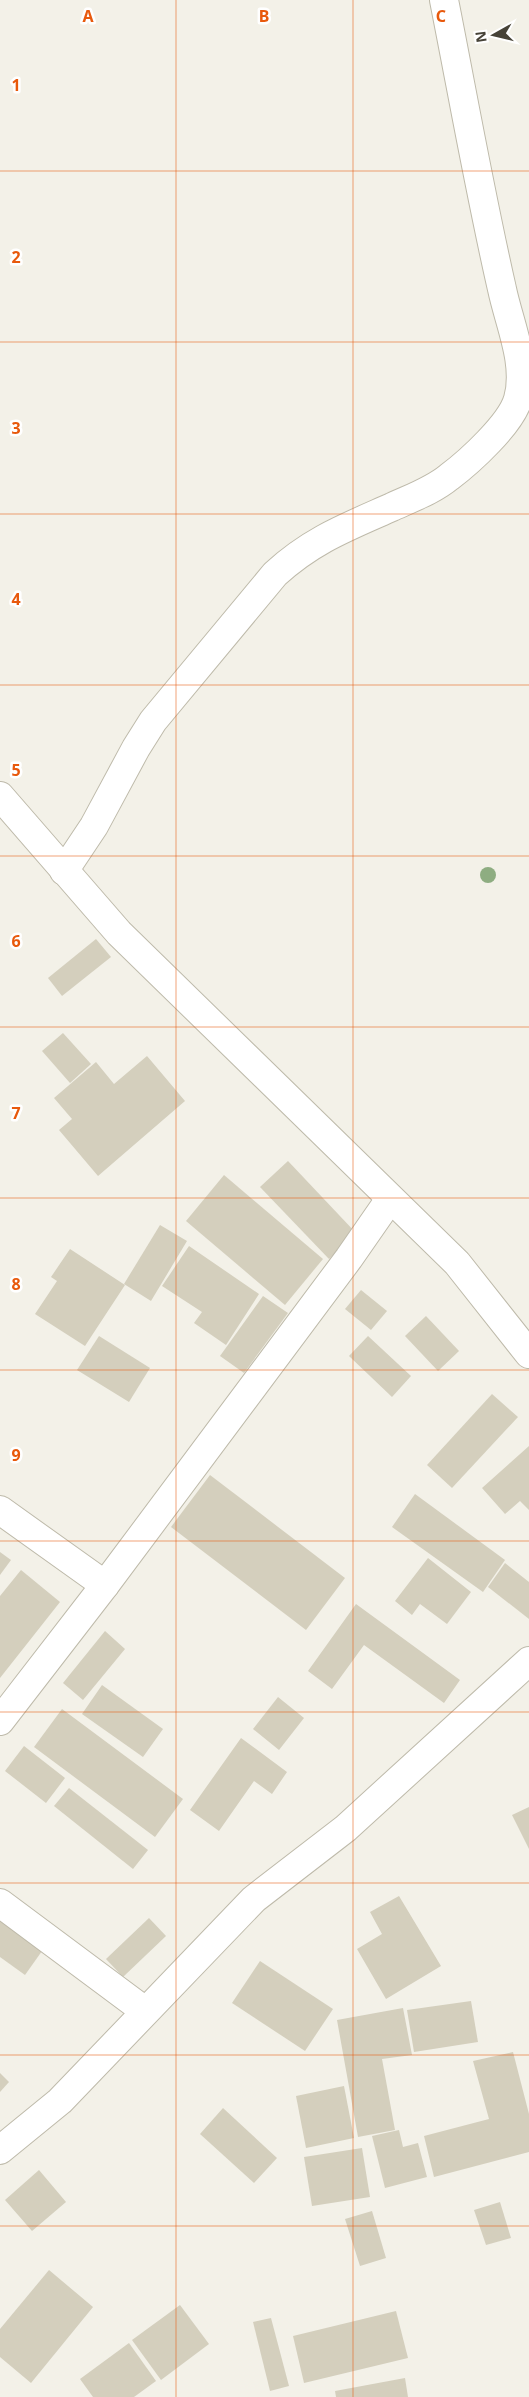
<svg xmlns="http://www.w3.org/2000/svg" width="529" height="2397" viewBox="0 0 529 2397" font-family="'Noto Sans',sans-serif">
	<rect width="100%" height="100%" fill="#f3f1e8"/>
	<!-- building -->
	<g fill="#d4cfbd">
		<path d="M96 939 111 957 62 996 48 978Z"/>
		<path d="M63 1033 91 1064 70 1083 42 1051Z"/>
		<path d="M147 1056 185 1101 98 1176 59 1130 72 1119 54 1098 96 1062 114 1084Z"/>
		<path d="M288 1161 356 1233 329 1259 260 1187Z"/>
		<path d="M224 1175 323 1259 285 1305 186 1221Z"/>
		<path d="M160 1225 187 1241 151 1301 124 1284Z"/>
		<path d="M189 1246 259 1294 226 1345 194 1323 202 1312 162 1286Z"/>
		<path d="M70 1249 125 1285 85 1346 35 1314 57 1281 51 1277Z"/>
		<path d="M361 1290 387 1311 371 1330 345 1309Z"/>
		<path d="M263 1296 288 1313 244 1373 220 1356Z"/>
		<path d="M426 1316 459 1351 438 1371 405 1336Z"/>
		<path d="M99 1336 150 1368 129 1402 77 1370Z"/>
		<path d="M368 1336 411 1376 392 1397 349 1356Z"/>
		<path d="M492 1394 518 1417 452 1488 427 1465Z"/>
		<path d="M529 1446V1510L520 1501 505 1514 482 1488Z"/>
		<path d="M210 1475 345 1578 306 1630 171 1527Z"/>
		<path d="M415 1494 505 1560 483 1592 392 1527Z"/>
		<path d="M0 1552 11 1560 0 1575Z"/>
		<path d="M428 1558 471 1592 447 1624 420 1604 412 1615 395 1601Z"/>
		<path d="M505 1563 529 1582V1619L488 1587Z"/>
		<path d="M21 1570 60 1602 0 1678V1596Z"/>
		<path d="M356 1604 460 1680 444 1703 364 1645 332 1689 308 1671Z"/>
		<path d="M105 1631 125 1649 83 1700 63 1683Z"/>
		<path d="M102 1685 163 1729 143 1757 82 1714Z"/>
		<path d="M278 1697 304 1718 279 1750 253 1729Z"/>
		<path d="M62 1709 183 1799 155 1837 34 1747Z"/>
		<path d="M241 1738 287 1772 272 1794 254 1781 219 1831 190 1810Z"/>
		<path d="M24 1746 65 1778 46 1803 5 1771Z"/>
		<path d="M69 1788 148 1850 133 1869 54 1806Z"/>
		<path d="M529 1807V1849L512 1815Z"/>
		<path d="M399 1896 441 1966 386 1999 357 1949 382 1934 370 1912Z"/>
		<path d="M0 1911 47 1944 25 1975 0 1957Z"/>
		<path d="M149 1918 166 1936 123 1977 106 1959Z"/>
		<path d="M260 1961 333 2009 305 2051 232 2003Z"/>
		<path d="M471 2001 478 2042 414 2052 407 2010Z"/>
		<path d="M403 2008 412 2055 382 2059 395 2130 358 2137 337 2020Z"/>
		<path d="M513 2052 529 2114V2152L434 2177 424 2136 489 2119 473 2061Z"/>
		<path d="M0 2073 9 2082 0 2092Z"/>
		<path d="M344 2086 354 2138 306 2148 296 2096Z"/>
		<path d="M223 2108 277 2158 254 2183 200 2134Z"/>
		<path d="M399 2130 403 2147 418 2143 427 2177 385 2188 372 2136Z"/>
		<path d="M362 2148 370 2197 312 2206 304 2157Z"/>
		<path d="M39 2170 66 2202 32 2231 5 2200Z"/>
		<path d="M500 2202 511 2238 486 2245 474 2210Z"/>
		<path d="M372 2211 386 2258 360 2266 345 2219Z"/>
		<path d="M49 2270 93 2307 31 2383 0 2357V2329Z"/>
		<path d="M180 2305 209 2344 161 2380 132 2340Z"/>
		<path d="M396 2311 408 2358 304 2383 293 2336Z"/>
		<path d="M271 2318 289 2386 270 2391 253 2322Z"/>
		<path d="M129 2343 156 2381 134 2397H93L80 2379Z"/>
		<path d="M405 2378 408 2397H336L335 2391Z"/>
	</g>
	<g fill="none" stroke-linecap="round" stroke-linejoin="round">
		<!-- minor casing -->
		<g stroke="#bebaaa" stroke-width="30">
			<g id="minor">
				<path d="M0 796 119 933 457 1263 529 1354"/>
				<path d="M64 871 94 826 136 748 153 721 275 574C312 540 347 527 392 507 411 498 432 491 449 477 469 462 511 424 518 399 528 364 509 323 502 289 480 193 463 96 444 0"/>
				<path d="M0 1510 105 1585"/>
				<path d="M0 1721 105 1585 349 1258 390 1199"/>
				<path d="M0 1903 145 2011"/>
				<path d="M0 2150 60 2101 254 1899 346 1828 529 1661"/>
			</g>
		</g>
		<!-- minor -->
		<use href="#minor" stroke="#fff" stroke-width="28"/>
	</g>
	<!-- trees -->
	<circle fill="#8ead81" cx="488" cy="875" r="8"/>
	<!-- grid -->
	<path fill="none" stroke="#e8590c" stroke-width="1" stroke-opacity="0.55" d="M176 0V2397M353 0V2397M0 171H529M0 342H529M0 514H529M0 685H529M0 856H529M0 1027H529M0 1198H529M0 1370H529M0 1541H529M0 1712H529M0 1883H529M0 2055H529M0 2226H529"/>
	<g font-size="16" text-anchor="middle" font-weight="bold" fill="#e8590c" stroke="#fff" stroke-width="5" stroke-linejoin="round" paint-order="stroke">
		<text x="88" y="22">A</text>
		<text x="264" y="22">B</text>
		<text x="441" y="22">C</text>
		<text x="16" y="91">1</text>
		<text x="16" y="263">2</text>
		<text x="16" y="434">3</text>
		<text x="16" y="605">4</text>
		<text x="16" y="776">5</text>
		<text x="16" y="947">6</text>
		<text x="16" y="1119">7</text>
		<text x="16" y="1290">8</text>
		<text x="16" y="1461">9</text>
	</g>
	<!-- north arrow -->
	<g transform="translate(494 35) rotate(262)" stroke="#ffffff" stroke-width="4" paint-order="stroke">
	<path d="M0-4L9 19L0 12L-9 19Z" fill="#464237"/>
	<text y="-8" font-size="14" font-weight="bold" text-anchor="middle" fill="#464237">N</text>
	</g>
</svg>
